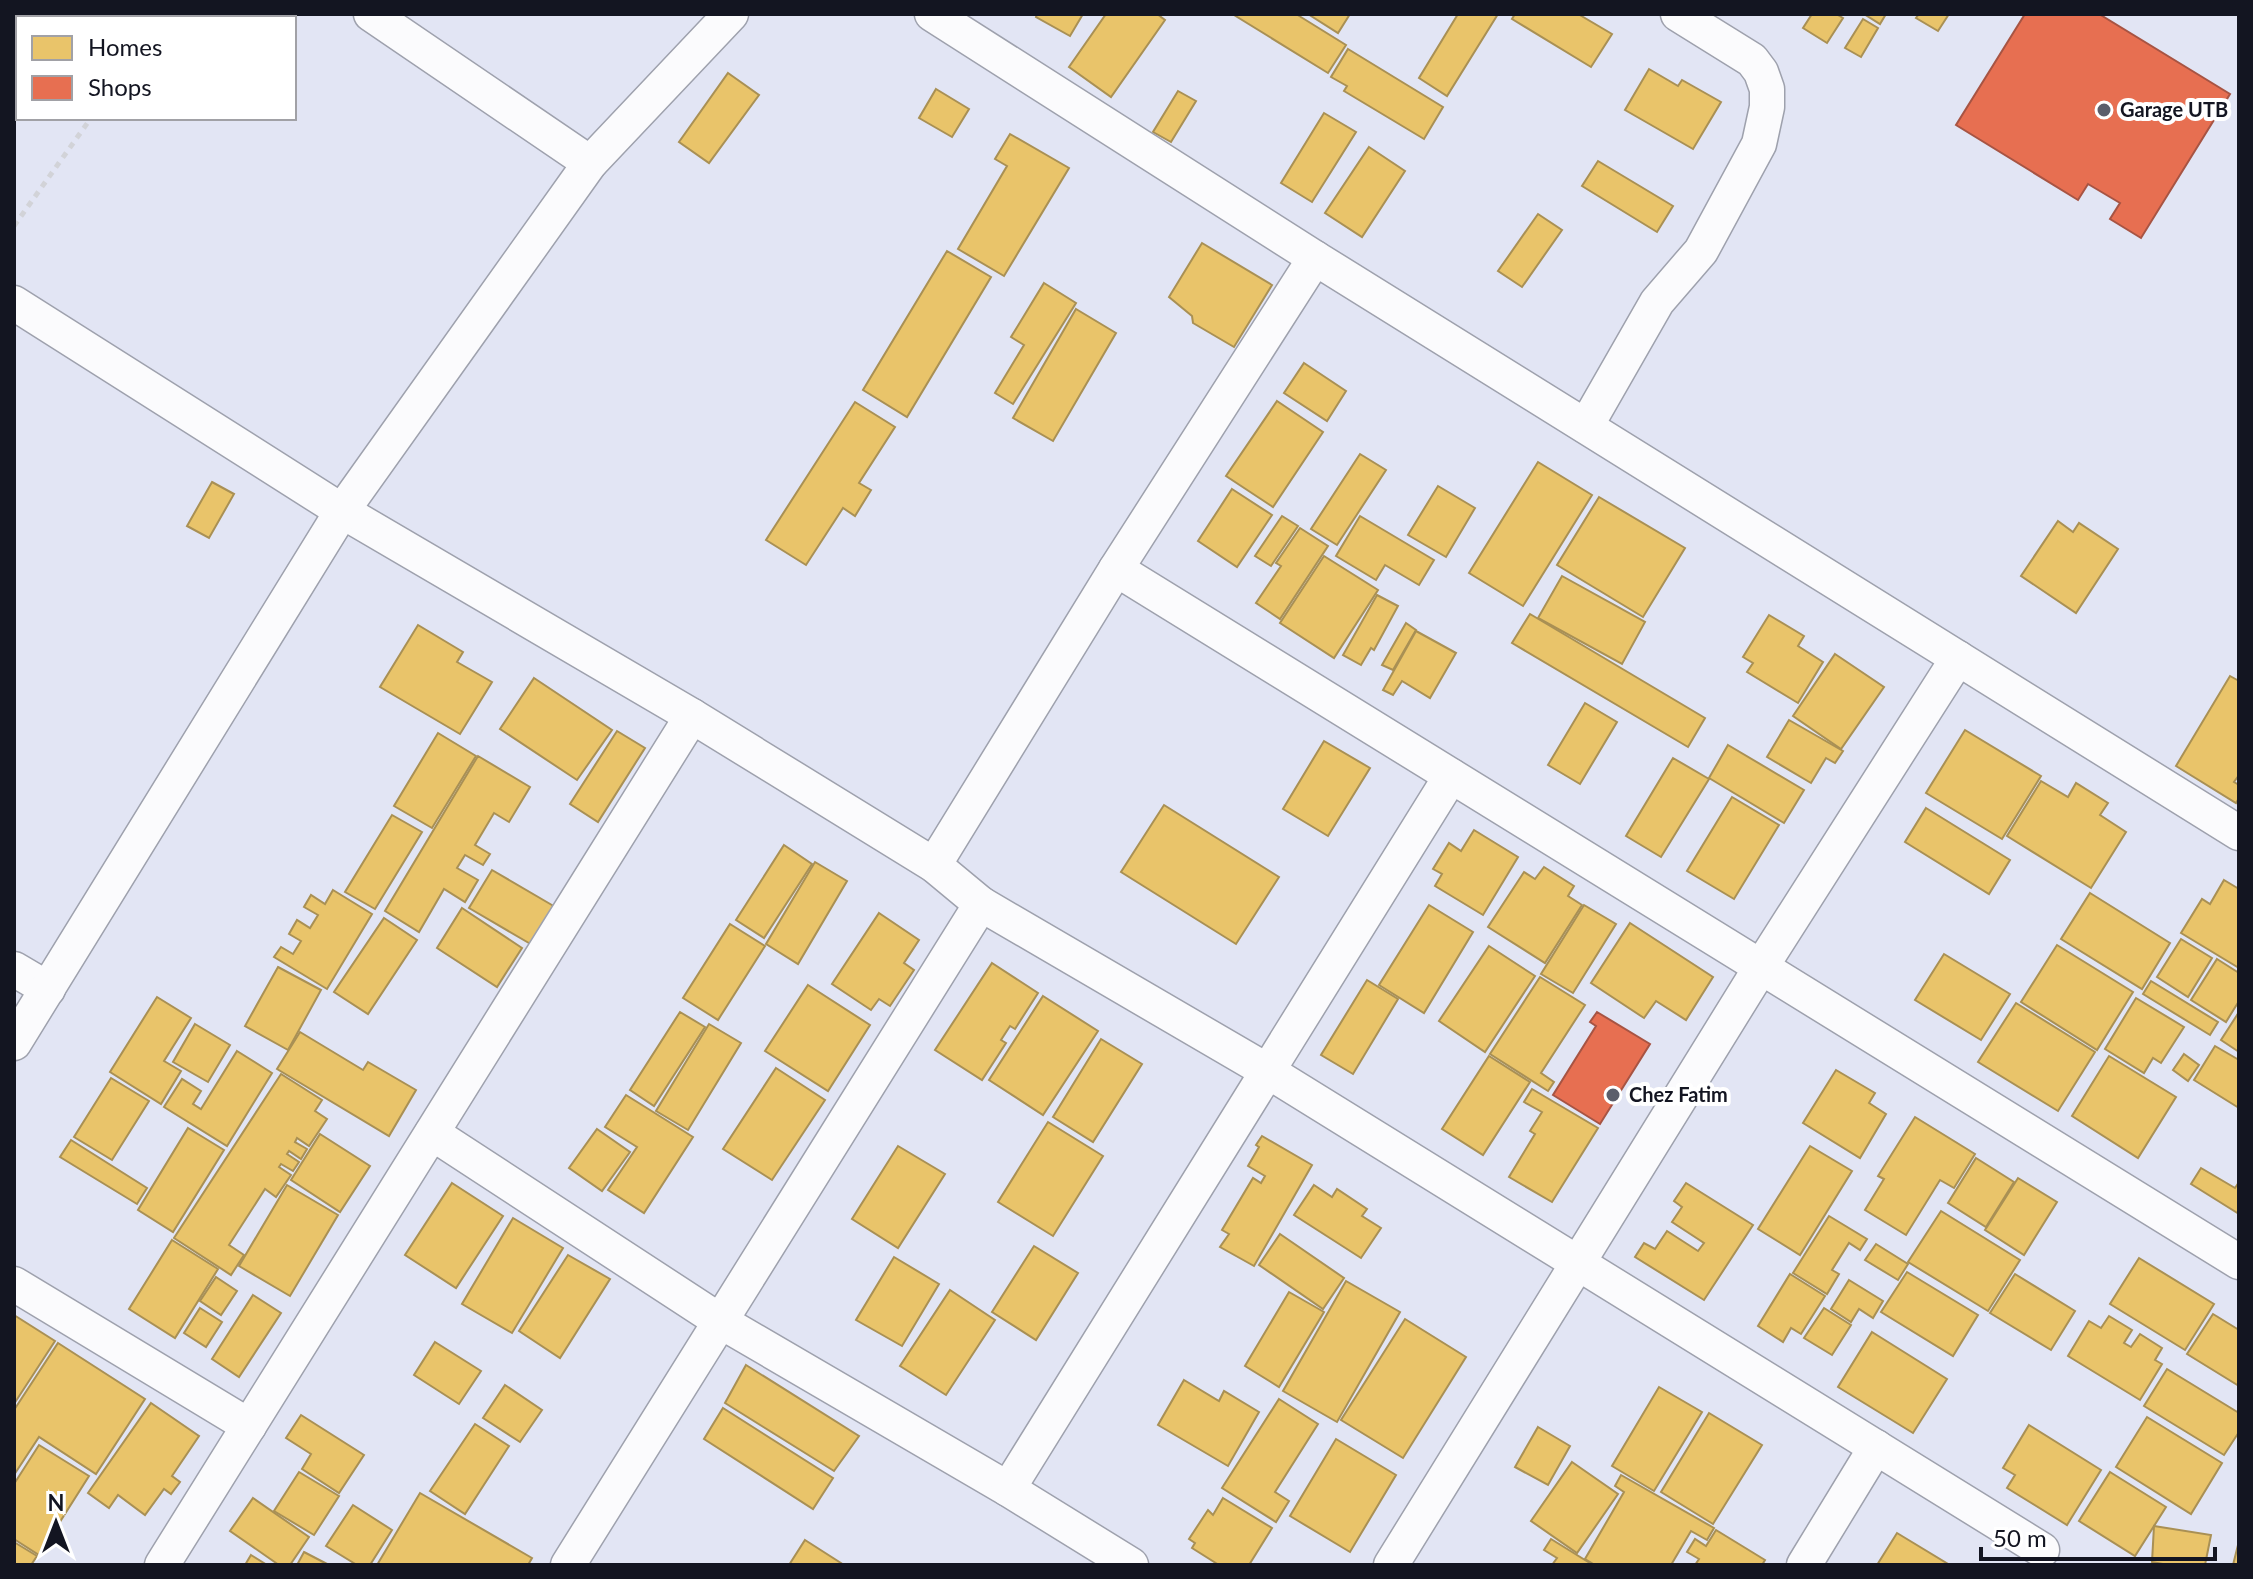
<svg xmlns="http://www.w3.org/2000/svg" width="2253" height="1579" viewBox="0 0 2253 1579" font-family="Lato,sans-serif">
	<rect width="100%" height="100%" fill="#e2e5f4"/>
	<!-- homes -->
	<g fill="#e9c46a" stroke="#a99054" stroke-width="2">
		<path d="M1037 14H1083L1070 36 1036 17Z"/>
		<path d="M1106 14H1157L1165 20 1111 97 1069 67Z"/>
		<path d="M1296 14 1346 45 1328 73 1234 15Z"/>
		<path d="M1308 14H1350L1338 33Z"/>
		<path d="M1458 14H1498L1447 96 1419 78Z"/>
		<path d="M1515 14H1578L1612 34 1591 67 1512 19Z"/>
		<path d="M1812 14H1836L1843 18 1827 43 1803 28Z"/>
		<path d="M1864 14H1886L1880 24Z"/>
		<path d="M1919 14H1949L1938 31 1916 18Z"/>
		<path d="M1863 19 1878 28 1861 57 1845 48Z"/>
		<path d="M1348 49 1443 107 1424 139 1344 91 1347 86 1331 77Z"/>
		<path d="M1649 69 1678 86 1682 80 1721 102 1693 149 1625 110Z"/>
		<path d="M728 73 759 95 709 163 679 142Z"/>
		<path d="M936 89 969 109 952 137 919 118Z"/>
		<path d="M1178 91 1196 101 1171 142 1153 132Z"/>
		<path d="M1324 113 1356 132 1312 202 1281 183Z"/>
		<path d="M1010 134 1069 168 1004 276 958 249 1007 166 995 159Z"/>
		<path d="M1369 147 1405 171 1362 237 1325 213Z"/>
		<path d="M1598 161 1673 206 1657 232 1582 186Z"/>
		<path d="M1538 214 1562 230 1522 287 1498 271Z"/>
		<path d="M1202 243 1272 285 1234 347 1193 323 1192 316 1169 297Z"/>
		<path d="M947 251 991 277 907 417 863 390Z"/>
		<path d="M1044 283 1076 303 1013 404 995 393 1024 345 1011 337Z"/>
		<path d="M1076 309 1116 333 1053 441 1013 418Z"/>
		<path d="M1304 363 1346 391 1327 421 1284 393Z"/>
		<path d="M1277 401 1323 432 1273 507 1226 476Z"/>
		<path d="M855 402 895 427 859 483 871 490 855 516 843 508 806 565 766 540Z"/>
		<path d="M1360 454 1386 470 1337 545 1311 529Z"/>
		<path d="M1538 462 1592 495 1523 606 1469 573Z"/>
		<path d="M212 482 234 494 209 538 187 526Z"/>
		<path d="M1438 486 1475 508 1446 557 1408 535Z"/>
		<path d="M1232 489 1272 515 1237 567 1198 541Z"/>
		<path d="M1599 497 1685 548 1643 617 1557 565Z"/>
		<path d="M1282 516 1298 526 1271 566 1255 556Z"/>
		<path d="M1360 516 1434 560 1419 585 1385 565 1376 580 1336 556Z"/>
		<path d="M2058 521 2073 532 2079 523 2118 549 2076 613 2021 576Z"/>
		<path d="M1300 528 1328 546 1280 619 1256 603 1281 566 1276 563Z"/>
		<path d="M1324 556 1378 590 1334 658 1280 623Z"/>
		<path d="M1562 576 1645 622 1622 664 1538 618Z"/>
		<path d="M1377 595 1398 606 1374 650 1371 648 1361 665 1343 655Z"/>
		<path d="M1530 614 1705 718 1688 747 1512 643Z"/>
		<path d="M1769 615 1804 636 1798 646 1823 662 1798 703 1747 672 1753 663 1743 657Z"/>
		<path d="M1406 623 1416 630 1393 670 1382 665Z"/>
		<path d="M418 625 463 652 457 662 492 682 460 734 380 687Z"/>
		<path d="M1416 631 1456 653 1430 698 1402 681 1393 695 1383 690Z"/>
		<path d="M1835 654 1884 687 1841 749 1793 716Z"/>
		<path d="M2230 676 2239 681V775L2234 782 2239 785V798L2236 803 2176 766Z"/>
		<path d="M534 678 612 730 577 780 500 729Z"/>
		<path d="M1585 703 1617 722 1580 784 1548 765Z"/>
		<path d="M1789 720 1843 751 1835 763 1826 758 1811 783 1767 757Z"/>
		<path d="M1965 730 2041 776 2002 839 1926 793Z"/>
		<path d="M617 731 645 748 598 822 570 804Z"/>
		<path d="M438 733 476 756 432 828 394 806Z"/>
		<path d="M1324 741 1370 768 1328 836 1283 809Z"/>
		<path d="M1728 745 1804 790 1784 823 1709 778Z"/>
		<path d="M478 756 530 787 509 822 494 813 475 845 490 854 483 865 465 855 457 868 478 880 465 902 444 889 419 932 385 911Z"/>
		<path d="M1673 758 1709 779 1661 857 1626 836Z"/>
		<path d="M2041 781 2068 797 2076 783 2108 803 2100 815 2126 832 2091 888 2007 836Z"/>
		<path d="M1732 797 1779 825 1734 899 1687 871Z"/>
		<path d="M1164 805 1279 877 1236 944 1121 872Z"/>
		<path d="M1926 808 2010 860 1989 894 1905 842Z"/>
		<path d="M392 815 422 832 375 909 345 892Z"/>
		<path d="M1474 830 1518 857 1483 915 1435 886 1442 874 1433 869 1449 843 1461 851Z"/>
		<path d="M784 845 812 864 764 938 736 920Z"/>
		<path d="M815 862 847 881 798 964 766 944Z"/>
		<path d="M1544 867 1574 886 1568 896 1582 905 1545 963 1488 927 1524 872 1535 879Z"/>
		<path d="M492 870 557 908 534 946 469 908Z"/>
		<path d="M2224 880 2239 889V968L2181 933 2202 899 2210 904Z"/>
		<path d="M333 890 372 914 327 989 274 957 281 947 293 954 301 941 289 934 297 920 310 928 318 915 304 907 311 895 325 904Z"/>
		<path d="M2090 893 2170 943 2142 989 2061 939Z"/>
		<path d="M1429 905 1473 932 1424 1013 1379 985Z"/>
		<path d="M1584 905 1616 924 1573 993 1541 974Z"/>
		<path d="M462 908 522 948 497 987 437 948Z"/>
		<path d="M879 913 919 940 904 963 914 970 890 1006 879 999 871 1010 832 984Z"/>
		<path d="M384 918 417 940 368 1014 334 992Z"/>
		<path d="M1630 923 1713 977 1686 1020 1656 1001 1644 1018 1591 983Z"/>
		<path d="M730 924 765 946 718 1020 683 998Z"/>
		<path d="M2181 939 2212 958 2188 997 2157 977Z"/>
		<path d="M2057 945 2133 992 2097 1050 2021 1002Z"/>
		<path d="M1489 946 1535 976 1485 1052 1439 1021Z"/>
		<path d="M1944 954 2010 994 1981 1040 1915 1000Z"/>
		<path d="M2217 959 2239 973V1001L2226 1022 2191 1000Z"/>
		<path d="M992 963 1038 993 1015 1029 1010 1026 1001 1040 1006 1043 982 1080 935 1050Z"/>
		<path d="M278 967 321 990 288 1050 245 1026Z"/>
		<path d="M1540 977 1585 1005 1541 1073 1554 1082 1548 1091 1490 1054Z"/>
		<path d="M1367 980 1398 999 1353 1074 1321 1055Z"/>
		<path d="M2151 981 2218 1022 2210 1035 2143 994Z"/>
		<path d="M808 985 870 1025 828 1091 765 1051Z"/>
		<path d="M1043 996 1098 1031 1043 1115 989 1080Z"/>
		<path d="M157 997 191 1018 164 1061 181 1071 161 1104 110 1072Z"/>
		<path d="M2136 998 2184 1027 2161 1063 2153 1058 2144 1073 2105 1049Z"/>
		<path d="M2016 1003 2095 1052 2058 1111 1978 1062Z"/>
		<path d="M680 1012 705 1027 654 1106 630 1090Z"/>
		<path d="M2239 1012V1052L2221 1040Z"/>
		<path d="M195 1024 230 1045 208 1082 173 1062Z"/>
		<path d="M709 1024 741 1043 688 1130 656 1111Z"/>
		<path d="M300 1032 363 1070 368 1062 416 1090 389 1136 277 1069Z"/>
		<path d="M1101 1039 1142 1064 1093 1142 1053 1117Z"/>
		<path d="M2215 1046 2239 1060V1108L2194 1080Z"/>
		<path d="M237 1051 272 1073 227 1146 164 1107 182 1079 201 1091 193 1104 201 1109Z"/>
		<path d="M2184 1054 2199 1065 2188 1081 2173 1070Z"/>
		<path d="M1489 1056 1530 1082 1483 1155 1442 1129Z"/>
		<path d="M2109 1056 2176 1097 2138 1158 2072 1116Z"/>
		<path d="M776 1068 825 1100 772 1180 723 1149Z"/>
		<path d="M1836 1070 1875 1093 1869 1103 1886 1114 1860 1158 1803 1123Z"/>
		<path d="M281 1074 322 1100 315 1111 327 1119 309 1146 297 1138 295 1142 307 1149 301 1159 289 1151 287 1154 299 1162 293 1171 281 1164 279 1167 291 1175 276 1197 265 1189 229 1245 244 1255 231 1275 174 1238Z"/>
		<path d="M111 1078 149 1101 112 1160 74 1137Z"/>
		<path d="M1532 1089 1598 1128 1552 1202 1509 1177 1535 1134 1530 1131 1542 1112 1524 1102Z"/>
		<path d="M626 1095 693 1137 644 1213 608 1190 637 1147 605 1127Z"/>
		<path d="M1915 1117 1975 1154 1954 1188 1940 1180 1906 1235 1865 1210 1884 1179 1878 1176Z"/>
		<path d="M1048 1122 1103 1156 1053 1236 998 1202Z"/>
		<path d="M188 1128 224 1150 173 1232 138 1210Z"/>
		<path d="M597 1129 630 1152 602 1191 569 1168Z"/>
		<path d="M320 1134 370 1166 340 1212 291 1180Z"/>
		<path d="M1262 1136 1312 1165 1254 1266 1220 1247 1229 1234 1222 1230 1253 1178 1261 1183 1265 1176 1248 1166 1259 1147 1256 1145Z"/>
		<path d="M71 1140 147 1188 137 1204 60 1157Z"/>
		<path d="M898 1146 945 1174 898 1248 852 1219Z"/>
		<path d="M1810 1146 1852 1171 1800 1255 1758 1229Z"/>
		<path d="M1976 1158 2014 1182 1986 1227 1948 1203Z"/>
		<path d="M2201 1168 2235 1188 2239 1182V1214L2191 1184Z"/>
		<path d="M2018 1178 2057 1202 2024 1255 1985 1230Z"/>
		<path d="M452 1183 503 1216 456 1288 405 1255Z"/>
		<path d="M1686 1183 1753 1225 1704 1300 1635 1257 1644 1243 1655 1249 1667 1231 1698 1251 1704 1243 1672 1222 1682 1207 1674 1201Z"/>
		<path d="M287 1185 338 1215 290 1296 239 1266Z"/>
		<path d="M1314 1185 1332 1197 1337 1189 1367 1209 1362 1216 1381 1228 1361 1258 1294 1215Z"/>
		<path d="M1941 1211 2020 1260 1988 1311 1908 1262Z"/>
		<path d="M1829 1216 1867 1239 1860 1250 1849 1243 1832 1270 1839 1274 1827 1294 1793 1273Z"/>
		<path d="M513 1218 563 1248 512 1333 462 1304Z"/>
		<path d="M1280 1234 1344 1278 1323 1309 1259 1265Z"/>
		<path d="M172 1240 218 1269 175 1338 129 1309Z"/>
		<path d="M1876 1244 1908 1264 1898 1280 1865 1260Z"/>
		<path d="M1034 1246 1078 1273 1036 1340 992 1312Z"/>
		<path d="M568 1255 610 1279 560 1358 519 1331Z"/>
		<path d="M894 1257 939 1284 902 1346 856 1320Z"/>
		<path d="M2139 1258 2214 1304 2185 1350 2110 1304Z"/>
		<path d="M1907 1272 1978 1315 1953 1356 1881 1312Z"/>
		<path d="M1790 1274 1825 1296 1801 1334 1791 1328 1783 1342 1758 1326Z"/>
		<path d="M2015 1274 2075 1311 2051 1350 1990 1313Z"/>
		<path d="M216 1277 237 1291 221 1315 200 1301Z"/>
		<path d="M1849 1280 1883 1301 1873 1318 1859 1309 1851 1322 1831 1309Z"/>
		<path d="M1346 1281 1400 1312 1337 1422 1283 1391Z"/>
		<path d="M950 1290 995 1320 946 1395 900 1366Z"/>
		<path d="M1289 1292 1324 1312 1279 1387 1245 1366Z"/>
		<path d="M253 1295 281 1313 239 1377 212 1359Z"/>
		<path d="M200 1308 222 1322 206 1347 184 1333Z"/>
		<path d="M1824 1308 1851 1325 1832 1355 1804 1338Z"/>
		<path d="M2213 1314 2239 1330V1386L2187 1354Z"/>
		<path d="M14 1315 55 1341 14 1404Z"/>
		<path d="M2109 1316 2132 1330 2124 1343 2131 1347 2140 1334 2162 1348 2155 1360 2162 1364 2140 1400 2068 1356 2089 1321 2101 1328Z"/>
		<path d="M1405 1319 1466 1357 1403 1458 1341 1420Z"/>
		<path d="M1872 1332 1947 1379 1913 1433 1838 1387Z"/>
		<path d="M435 1342 481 1371 459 1404 414 1375Z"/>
		<path d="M58 1343 145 1399 96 1474 39 1437 14 1475V1410Z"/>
		<path d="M746 1365 859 1436 834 1471 725 1403Z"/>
		<path d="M2167 1369 2239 1413V1432L2224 1455 2144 1406Z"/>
		<path d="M1184 1380 1219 1401 1224 1391 1259 1412 1228 1466 1158 1425Z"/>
		<path d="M505 1385 542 1410 520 1442 483 1418Z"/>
		<path d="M1659 1387 1702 1412 1654 1491 1612 1466Z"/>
		<path d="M1279 1399 1318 1424 1275 1492 1289 1501 1276 1522 1222 1488Z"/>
		<path d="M151 1403 199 1436 172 1476 180 1482 171 1494 164 1489 145 1515 118 1495 109 1508 88 1493Z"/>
		<path d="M723 1408 833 1478 813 1509 704 1439Z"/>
		<path d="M1709 1413 1762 1445 1713 1524 1661 1492Z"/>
		<path d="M301 1415 364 1455 339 1493 302 1469 311 1454 286 1438Z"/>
		<path d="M2147 1417 2222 1463 2191 1514 2116 1467Z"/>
		<path d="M475 1424 509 1446 465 1514 430 1491Z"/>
		<path d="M2029 1425 2101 1470 2067 1525 2007 1488 2015 1475 2003 1468Z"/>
		<path d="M1538 1427 1570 1446 1548 1485 1515 1467Z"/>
		<path d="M1336 1439 1396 1475 1350 1552 1290 1516Z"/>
		<path d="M39 1445 89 1476 39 1555 14 1539V1484Z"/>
		<path d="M1572 1462 1618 1494 1577 1553 1531 1521Z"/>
		<path d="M299 1472 339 1496 314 1535 274 1511Z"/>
		<path d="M2110 1472 2166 1507 2135 1556 2079 1521Z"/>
		<path d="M1621 1475 1714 1528 1707 1540 1691 1531 1671 1565H1595L1585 1559 1624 1492 1615 1486Z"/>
		<path d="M420 1493 532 1558 528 1565H377Z"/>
		<path d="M253 1498 309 1537 290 1565H279L230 1531Z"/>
		<path d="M1223 1498 1272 1528 1249 1565H1219L1192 1548 1195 1543 1189 1539 1208 1510 1213 1515Z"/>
		<path d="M353 1505 392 1530 370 1565H357L326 1546Z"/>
		<path d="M2154 1526 2211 1535 2205 1565H2168L2152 1562Z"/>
		<path d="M1716 1530 1765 1560 1762 1565H1695L1699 1559 1687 1552 1695 1539 1706 1546Z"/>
		<path d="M1897 1533 1948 1564 1947 1565H1877Z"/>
		<path d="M1551 1539 1593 1565H1552L1557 1558 1544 1550Z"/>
		<path d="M805 1540 844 1565H789Z"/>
		<path d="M14 1542 37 1556 31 1565H14Z"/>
		<path d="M2238 1545 2239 1565H2233Z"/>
		<path d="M304 1552 329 1565H297Z"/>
		<path d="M251 1555 267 1565H245Z"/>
	</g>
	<!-- shops -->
	<g fill="#e76f51" stroke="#a75443" stroke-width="2">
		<path d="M2025 14H2099L2230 94 2141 238 2110 219 2120 203 2088 184 2078 200 1956 125Z"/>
		<path d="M1597 1012 1650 1044 1600 1124 1553 1095 1596 1026 1590 1022Z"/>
	</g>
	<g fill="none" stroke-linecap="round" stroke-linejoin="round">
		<!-- minor casing -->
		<g stroke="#9ea1ad" stroke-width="37">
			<g id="minor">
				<path d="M371 14 590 163"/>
				<path d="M932 14 1315 258 2239 833"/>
				<path d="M14 303 342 511 692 716 934 865 981 904 1269 1072 2042 1550"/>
				<path d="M1586 426 1657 302 1701 251 1759 144 1767 107V89L1761 72 1752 60 1678 14"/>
				<path d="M1116 569 2239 1262"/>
				<path d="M934 865 1116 569 1315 258"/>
				<path d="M14 969 48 989"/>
				<path d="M14 1043 342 511 590 163 731 14"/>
				<path d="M432 1133 720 1321 1008 1489 1131 1565"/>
				<path d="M14 1284 249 1426"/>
				<path d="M1008 1489 1451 776"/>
				<path d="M162 1565 692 716"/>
				<path d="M568 1565 981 904"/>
				<path d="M1391 1565 1761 967 1958 658"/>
				<path d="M1804 1565 1876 1447"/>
			</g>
		</g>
		<!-- path -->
		<g stroke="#d2d3d8" stroke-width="5" stroke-dasharray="6 6" stroke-linecap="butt">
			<path d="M168 18 174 14"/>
			<path d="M14 226 91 118"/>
		</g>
		<!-- minor -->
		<use href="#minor" stroke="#fbfbfd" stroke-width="34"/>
	</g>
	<!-- markers -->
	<g fill="#5b5e6b" stroke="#fff" stroke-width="3">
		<circle cx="2104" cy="110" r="8"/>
		<circle cx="1613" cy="1095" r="8"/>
	</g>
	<g text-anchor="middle" stroke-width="8" stroke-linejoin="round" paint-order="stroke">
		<!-- poi labels -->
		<g font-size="20" font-weight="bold" fill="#131521" stroke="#fff" text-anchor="start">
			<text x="2120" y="117">Garage UTB</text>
			<text x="1629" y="1102">Chez Fatim</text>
		</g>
	</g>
	<!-- border -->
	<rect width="2253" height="1579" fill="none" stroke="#131521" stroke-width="32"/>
	<!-- legend -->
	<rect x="16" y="16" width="280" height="104" fill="#ffffff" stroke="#a1a1a6" stroke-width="2"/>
	<rect x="32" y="36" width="40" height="24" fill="#e9c46a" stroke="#a1a1a6" stroke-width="2"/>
	<text x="88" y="56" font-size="24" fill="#131521">Homes</text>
	<rect x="32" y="76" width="40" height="24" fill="#e76f51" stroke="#a1a1a6" stroke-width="2"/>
	<text x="88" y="96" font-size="24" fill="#131521">Shops</text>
	<!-- north arrow -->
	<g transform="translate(56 1523)" stroke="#ffffff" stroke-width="6" paint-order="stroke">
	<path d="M0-6L14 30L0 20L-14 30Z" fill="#131521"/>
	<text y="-12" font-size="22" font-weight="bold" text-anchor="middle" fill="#131521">N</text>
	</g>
	<!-- scale -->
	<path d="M1981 1547v12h234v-12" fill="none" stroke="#131521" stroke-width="4"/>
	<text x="1993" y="1547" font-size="24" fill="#131521" stroke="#ffffff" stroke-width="6" paint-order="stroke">50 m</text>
</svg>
